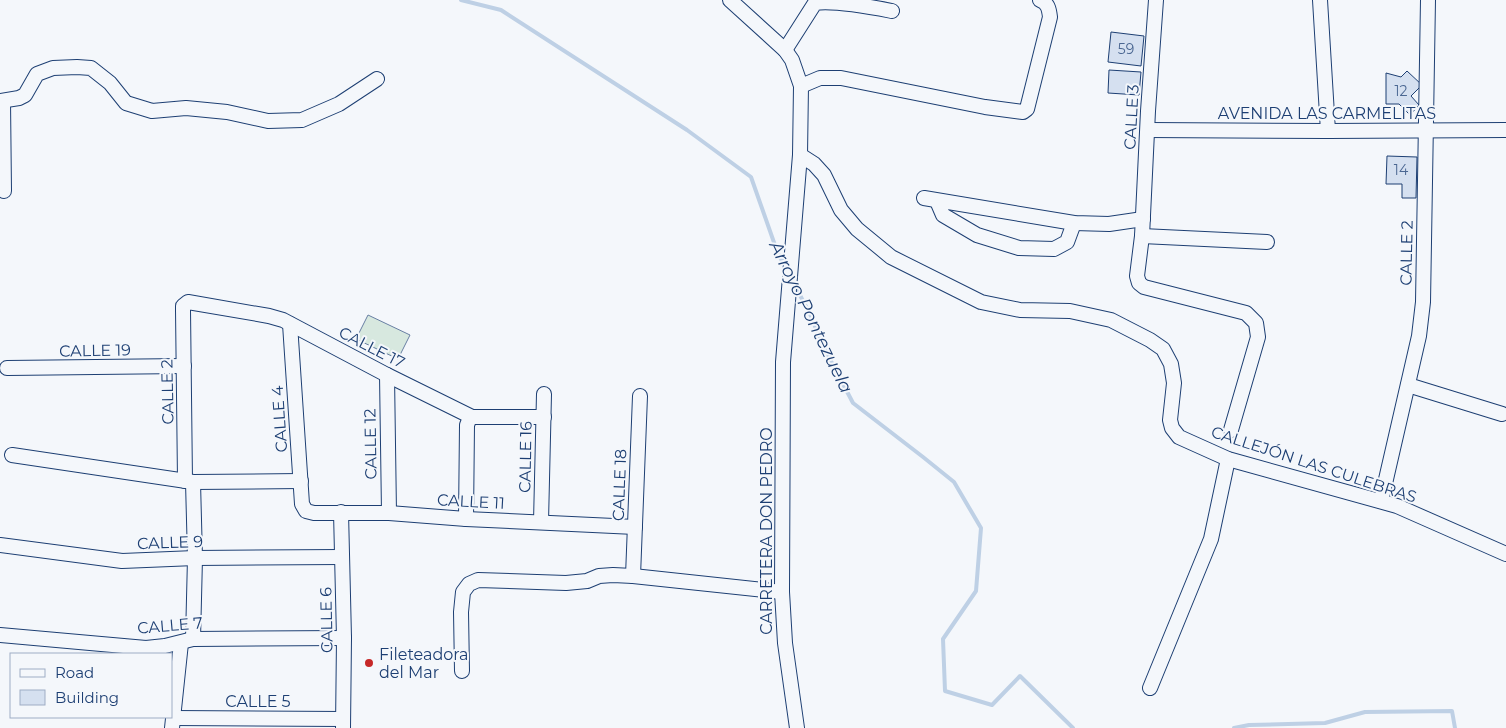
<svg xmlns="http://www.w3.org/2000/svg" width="1506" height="728" viewBox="0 0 1506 728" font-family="Montserrat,sans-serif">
	<rect width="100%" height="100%" fill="#f4f7fb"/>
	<!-- green -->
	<path fill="#d7e8df" stroke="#687fa3" d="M368 315 410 335 398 359 356 339Z"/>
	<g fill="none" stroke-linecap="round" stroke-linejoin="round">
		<!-- stream -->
		<g stroke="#bed0e5" stroke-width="4">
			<path d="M461 0 501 10 687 130 751 177 777 251 786 269"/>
			<path d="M794 284 810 314 823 346 853 403 923 457 954 482 981 528 976 591 943 639 945 691 992 705 1020 676 1073 728"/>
			<path d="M1234 728 1249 725 1325 723 1365 712 1452 711 1455 728"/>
		</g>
	</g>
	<!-- building -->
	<g fill="#d5e0f0" stroke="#1d3f73">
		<path d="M1111 32 1144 36 1141 66 1108 62Z"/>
		<path d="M1109 70 1141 72 1139 95 1108 93Z"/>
		<path d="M1407 71 1422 85 1411 96 1419 105 1410 115 1399 104H1386V73L1401 77Z"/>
		<path d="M1387 156 1417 157 1416 198H1402V184H1386Z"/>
	</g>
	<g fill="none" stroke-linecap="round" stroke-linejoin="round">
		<!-- minor casing -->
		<g stroke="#1d3f73" stroke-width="16">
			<g id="minor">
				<path d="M730 0 785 50 792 60 801 86 800 155 783 362 782 592 785 643 797 728"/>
				<path d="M1156 0 1148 111 1142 236 1137 276 1139 283 1144 287 1246 313 1256 323 1258 337 1231 430"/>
				<path d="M1320 0 1328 131"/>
				<path d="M785 50 815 3C835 0 871 7 892 11"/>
				<path d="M801 86 820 78H841L985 107 1023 112 1027 109 1050 17C1049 9 1048 3 1040 0"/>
				<path d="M0 101 19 98 25 95 37 74 53 68 77 67 91 68 110 83 126 103 152 111 186 108 227 112 268 121 302 120 339 104 377 79"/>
				<path d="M3 101 4 191"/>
				<path d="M1148 130 1328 131 1506 130"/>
				<path d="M800 155 814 164 824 175 841 210 857 229 891 257 981 302 1020 310 1070 311 1111 320 1150 340 1163 349 1171 364 1174 383 1170 420 1172 428 1179 437 1228 459 1397 506 1506 554"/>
				<path d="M924 198 1074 223 1109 224 1143 219"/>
				<path d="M937 201 943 215 977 235 1019 248 1054 249 1067 242 1074 223"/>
				<path d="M1142 236 1267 242"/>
				<path d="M290 324 302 504 306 511 314 513H389L466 519 635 527"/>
				<path d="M7 368 184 366"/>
				<path d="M387 375 389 513"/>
				<path d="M1408 385 1502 414"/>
				<path d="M12 455 193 482 301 481"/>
				<path d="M185 481 183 310V306L188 302 269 316 283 320 387 375 472 417H544"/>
				<path d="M193 482 195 558 193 639"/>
				<path d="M1381 501 1419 336 1423 302 1428 0"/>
				<path d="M341 512 344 638 343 728"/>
				<path d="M466 519 467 425 469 420 472 417"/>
				<path d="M541 522 544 394"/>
				<path d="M0 545 122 561 195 558 342 557"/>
				<path d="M633 576 640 396"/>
				<path d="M0 635 146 648 165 646 193 639 344 638"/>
				<path d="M462 671 461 612 463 592 469 584 478 580 566 583 587 581 599 576 613 575 633 576 782 592"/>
				<path d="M1150 688 1211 539 1228 459"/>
				<path d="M173 718 343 719"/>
				<path d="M172 728 181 643"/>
			</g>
		</g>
		<!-- minor -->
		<use href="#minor" stroke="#f4f7fb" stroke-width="14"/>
	</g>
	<!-- markers -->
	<circle fill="#c62828" stroke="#f4f7fb" stroke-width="2" cx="369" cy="663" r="5"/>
	<g text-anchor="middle" stroke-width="4" stroke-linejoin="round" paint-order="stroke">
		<!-- number labels -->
		<g font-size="14" fill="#4b6792">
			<text x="1126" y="54">59</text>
			<text x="1401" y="96">12</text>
			<text x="1401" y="175">14</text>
		</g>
		<!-- street labels -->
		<g font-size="16" fill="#1d3f73" stroke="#f4f7fb">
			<text x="1327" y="119">AVENIDA LAS CARMELITAS</text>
			<text transform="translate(1131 117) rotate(-87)" y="6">CALLE 3</text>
			<text transform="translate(1406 253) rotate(-89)" y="6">CALLE 2</text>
			<text transform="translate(372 347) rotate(27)" y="6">CALLE 17</text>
			<text transform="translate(95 350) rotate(-1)" y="6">CALLE 19</text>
			<text transform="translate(167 392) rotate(-91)" y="6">CALLE 2</text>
			<text transform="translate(279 419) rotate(-94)" y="6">CALLE 4</text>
			<text transform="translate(370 444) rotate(-91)" y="6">CALLE 12</text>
			<text transform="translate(525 457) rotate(-89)" y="6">CALLE 16</text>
			<text transform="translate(1314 464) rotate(18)" y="6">CALLEJÓN LAS CULEBRAS</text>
			<text transform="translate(619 485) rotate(-88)" y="6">CALLE 18</text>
			<text transform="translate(471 501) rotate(3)" y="6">CALLE 11</text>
			<text transform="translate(766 531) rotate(-90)" y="6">CARRETERA DON PEDRO</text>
			<text transform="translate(170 542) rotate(-2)" y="6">CALLE 9</text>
			<text transform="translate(326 620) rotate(-91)" y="6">CALLE 6</text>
			<text transform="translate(170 625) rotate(-5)" y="6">CALLE 7</text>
			<text x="258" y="707">CALLE 5</text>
		</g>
		<!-- poi labels -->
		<g font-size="16" fill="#1d3f73" stroke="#f4f7fb" text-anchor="start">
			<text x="379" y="660">Fileteadora<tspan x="379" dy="18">del Mar</tspan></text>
		</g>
		<!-- water labels -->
		<g font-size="18" font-style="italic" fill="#1d3f73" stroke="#f4f7fb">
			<text transform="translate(811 317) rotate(64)" y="6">Arroyo Pontezuela</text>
		</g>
	</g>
	<!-- legend -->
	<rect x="10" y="653" width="162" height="65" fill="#f4f7fb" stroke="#9eadc5"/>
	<rect x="20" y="669" width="25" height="8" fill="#f4f7fb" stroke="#9eadc5"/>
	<text x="55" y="678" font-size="15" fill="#1d3f73">Road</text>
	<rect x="20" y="690" width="25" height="15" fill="#d5e0f0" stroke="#9eadc5"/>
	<text x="55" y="703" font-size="15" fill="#1d3f73">Building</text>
</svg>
